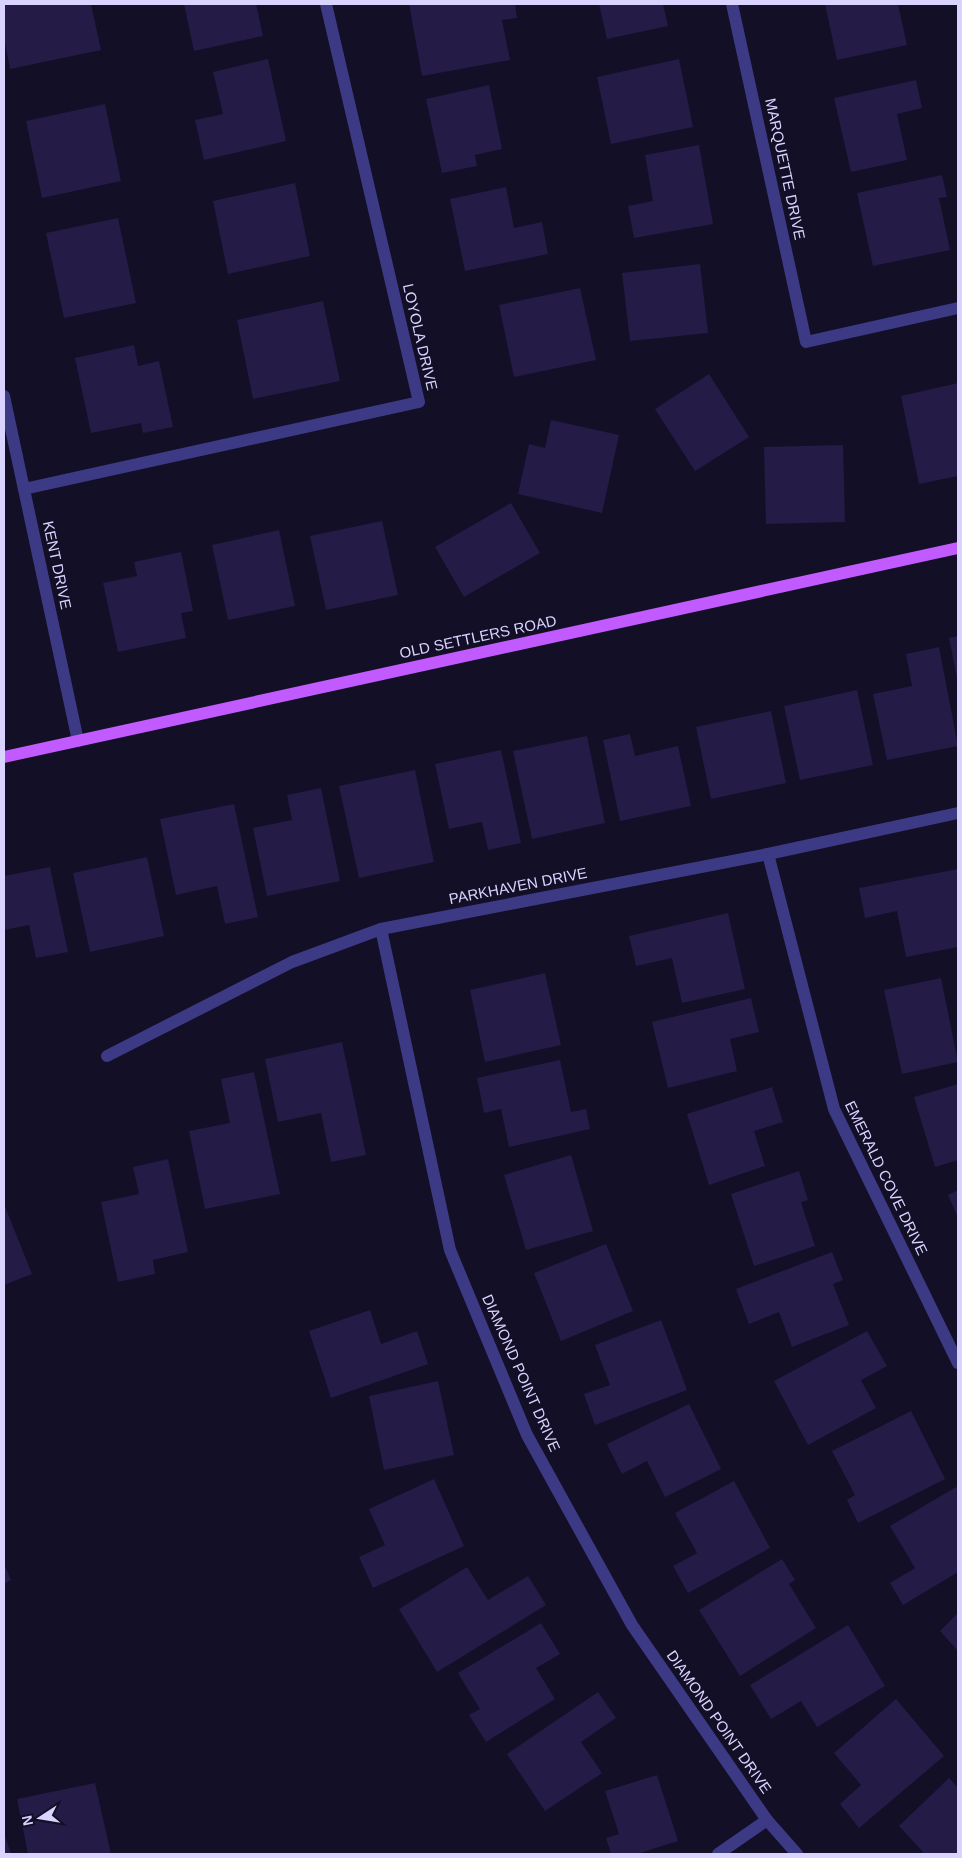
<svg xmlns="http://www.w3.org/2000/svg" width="962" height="1858" viewBox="0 0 962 1858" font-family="Arial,sans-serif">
	<rect width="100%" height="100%" fill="#130f26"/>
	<!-- building -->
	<g fill="#241b47">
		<path d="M4 4H91L101 50 10 69 4 38Z"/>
		<path d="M184 4H256L263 36 194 51Z"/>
		<path d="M409 4H515L517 18 502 20 510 60 422 76Z"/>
		<path d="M599 4H663L668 26 607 39Z"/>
		<path d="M825 4H898L907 45 837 60Z"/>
		<path d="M268 59 286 141 204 160 195 120 223 114 213 72Z"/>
		<path d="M679 59 693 127 611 144 597 77Z"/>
		<path d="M916 80 922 108 897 114 907 160 851 172 834 98Z"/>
		<path d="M489 85 502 149 475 155 477 166 442 173 426 99Z"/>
		<path d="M105 104 121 181 42 198 26 121Z"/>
		<path d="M699 145 713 224 634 238 628 206 653 201 645 155Z"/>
		<path d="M942 175 947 197 939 198 950 250 873 266 857 193Z"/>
		<path d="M295 183 310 256 228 274 213 201Z"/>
		<path d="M506 187 514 228 542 222 548 254 465 271 450 199Z"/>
		<path d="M118 218 136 303 64 318 46 233Z"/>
		<path d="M700 264 708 333 630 341 622 273Z"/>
		<path d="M580 288 596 360 514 377 499 305Z"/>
		<path d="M323 301 340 381 253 399 237 320Z"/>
		<path d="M134 345 138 366 159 361 173 427 143 433 141 423 91 433 75 358Z"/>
		<path d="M709 374 749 437 695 471 655 409Z"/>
		<path d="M958 383V476L919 484 901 396Z"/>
		<path d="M551 420 619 435 602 513 518 494 529 444 545 448Z"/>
		<path d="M843 445 845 522 766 524 764 447Z"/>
		<path d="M511 503 540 553 464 597 435 547Z"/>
		<path d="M382 521 398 595 326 610 310 536Z"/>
		<path d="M279 530 295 606 228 620 212 545Z"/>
		<path d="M181 552 193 611 181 613 186 638 118 652 103 583 137 576 134 562Z"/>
		<path d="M958 636V678H957L949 638Z"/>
		<path d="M939 647 958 746 887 760 873 694 912 686 906 654Z"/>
		<path d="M857 690 873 765 800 780 784 706Z"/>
		<path d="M771 711 786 783 711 799 696 727Z"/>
		<path d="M630 734 635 756 678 746 691 806 620 821 603 740Z"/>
		<path d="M587 736 605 823 532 839 513 751Z"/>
		<path d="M501 750 521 843 488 850 482 822 449 829 435 764Z"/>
		<path d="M415 770 434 862 359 878 339 786Z"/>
		<path d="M321 788 340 881 267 896 253 828 292 820 287 795Z"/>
		<path d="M234 804 258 917 225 924 217 886 176 895 160 819Z"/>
		<path d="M147 857 164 936 90 952 73 873Z"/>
		<path d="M50 867 68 952 36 958 29 925 4 930V876Z"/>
		<path d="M958 869V947L906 957 897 911 865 918 859 888Z"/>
		<path d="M728 913 745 989 682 1003 672 958 636 966 629 936Z"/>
		<path d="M545 973 561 1045 485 1062 470 990Z"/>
		<path d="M941 978 958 1062 902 1074 884 990Z"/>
		<path d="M751 998 759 1032 730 1039 737 1071 668 1088 652 1022Z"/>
		<path d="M342 1042 366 1155 331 1162 321 1113 278 1122 265 1059Z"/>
		<path d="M560 1060 571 1112 586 1109 590 1129 509 1147 501 1109 484 1113 477 1078Z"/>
		<path d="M254 1072 280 1194 205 1209 189 1131 230 1123 221 1079Z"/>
		<path d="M958 1084V1160L935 1167 914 1097Z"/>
		<path d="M772 1087 783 1122 754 1131 765 1166 709 1185 687 1114Z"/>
		<path d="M571 1155 593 1231 526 1250 504 1175Z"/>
		<path d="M168 1159 188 1252 153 1260 155 1274 118 1282 101 1202 139 1194 133 1167Z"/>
		<path d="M799 1171 808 1200 801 1202 815 1246 754 1266 731 1194Z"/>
		<path d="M958 1190V1218L948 1195Z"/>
		<path d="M4 1204 32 1274 4 1285Z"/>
		<path d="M606 1244 633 1311 561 1341 534 1273Z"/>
		<path d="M832 1252 843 1280 833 1284 849 1325 792 1347 779 1312 749 1324 736 1289Z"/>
		<path d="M370 1310 381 1344 417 1331 428 1364 331 1398 309 1331Z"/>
		<path d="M661 1320 687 1390 595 1425 584 1394 610 1385 595 1345Z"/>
		<path d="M867 1331 887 1366 861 1380 876 1408 808 1445 774 1381Z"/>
		<path d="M438 1381 454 1455 384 1470 369 1396Z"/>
		<path d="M689 1404 721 1469 665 1497 647 1461 622 1474 607 1444Z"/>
		<path d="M911 1411 945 1479 858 1523 847 1500 855 1495 832 1451Z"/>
		<path d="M434 1479 464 1546 373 1588 359 1557 385 1545 369 1509Z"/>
		<path d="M734 1481 770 1548 688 1593 673 1566 697 1553 675 1513Z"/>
		<path d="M956 1487 958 1491V1572L903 1605 890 1583 915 1568 890 1526Z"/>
		<path d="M782 1559 795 1580 789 1584 816 1628 740 1676 699 1610Z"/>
		<path d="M4 1564 11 1580 4 1584Z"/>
		<path d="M467 1567 488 1600 528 1576 546 1605 437 1672 399 1609Z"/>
		<path d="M958 1613V1651L940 1631Z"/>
		<path d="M541 1623 560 1654 536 1668 555 1699 486 1742 469 1715 480 1709 458 1673Z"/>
		<path d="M848 1625 885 1686 817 1727 801 1701 771 1719 750 1685Z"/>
		<path d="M598 1692 616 1718 581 1742 602 1773 545 1811 507 1754Z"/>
		<path d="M896 1699 944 1756 859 1828 840 1804 861 1785 834 1753Z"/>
		<path d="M657 1775 678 1841 637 1854H611L606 1838 619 1834 605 1791Z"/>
		<path d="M949 1778 958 1788V1854H920L923 1852 899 1826Z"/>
		<path d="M95 1783 111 1854H28L17 1799Z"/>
		<path d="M4 1833 11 1854H4Z"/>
	</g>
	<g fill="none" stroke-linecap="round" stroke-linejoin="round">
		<!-- minor -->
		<g stroke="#3d3a85" stroke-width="12">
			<path d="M732 4 806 342 958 308"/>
			<path d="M4 396 78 741"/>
			<path d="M24 489 419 402 326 4"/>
			<path d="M768 854 834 1109 958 1363"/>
			<path d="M381 929 450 1250 527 1435 632 1625 767 1820 797 1854"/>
			<path d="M107 1056 292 962 381 929 768 854 958 813"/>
			<path d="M718 1854 767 1820"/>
		</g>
		<!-- major -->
		<path stroke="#c25bff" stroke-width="12" d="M4 757 958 548"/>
	</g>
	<g text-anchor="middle" stroke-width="5" stroke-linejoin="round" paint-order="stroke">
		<!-- street labels -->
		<g font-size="15" fill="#d9d4ff" stroke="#130f26">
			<text transform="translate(785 169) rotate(78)" y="5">MARQUETTE DRIVE</text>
			<text transform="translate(420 337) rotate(77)" y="5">LOYOLA DRIVE</text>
			<text transform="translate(57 565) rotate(78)" y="5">KENT DRIVE</text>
			<text transform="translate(478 637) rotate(-12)" y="5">OLD SETTLERS ROAD</text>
			<text transform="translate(518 886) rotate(-11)" y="5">PARKHAVEN DRIVE</text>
			<text transform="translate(886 1178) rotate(64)" y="5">EMERALD COVE DRIVE</text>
			<text transform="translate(521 1373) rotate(66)" y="5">DIAMOND POINT DRIVE</text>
			<text transform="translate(719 1722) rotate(55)" y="5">DIAMOND POINT DRIVE</text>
		</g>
	</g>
	<!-- border -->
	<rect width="962" height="1858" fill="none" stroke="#d9d4ff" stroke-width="10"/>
	<!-- north arrow -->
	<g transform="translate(40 1818) rotate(258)" stroke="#130f26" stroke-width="4" paint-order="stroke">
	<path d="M0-4L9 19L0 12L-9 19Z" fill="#d9d4ff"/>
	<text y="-8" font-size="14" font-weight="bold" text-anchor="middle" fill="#d9d4ff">N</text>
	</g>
</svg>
